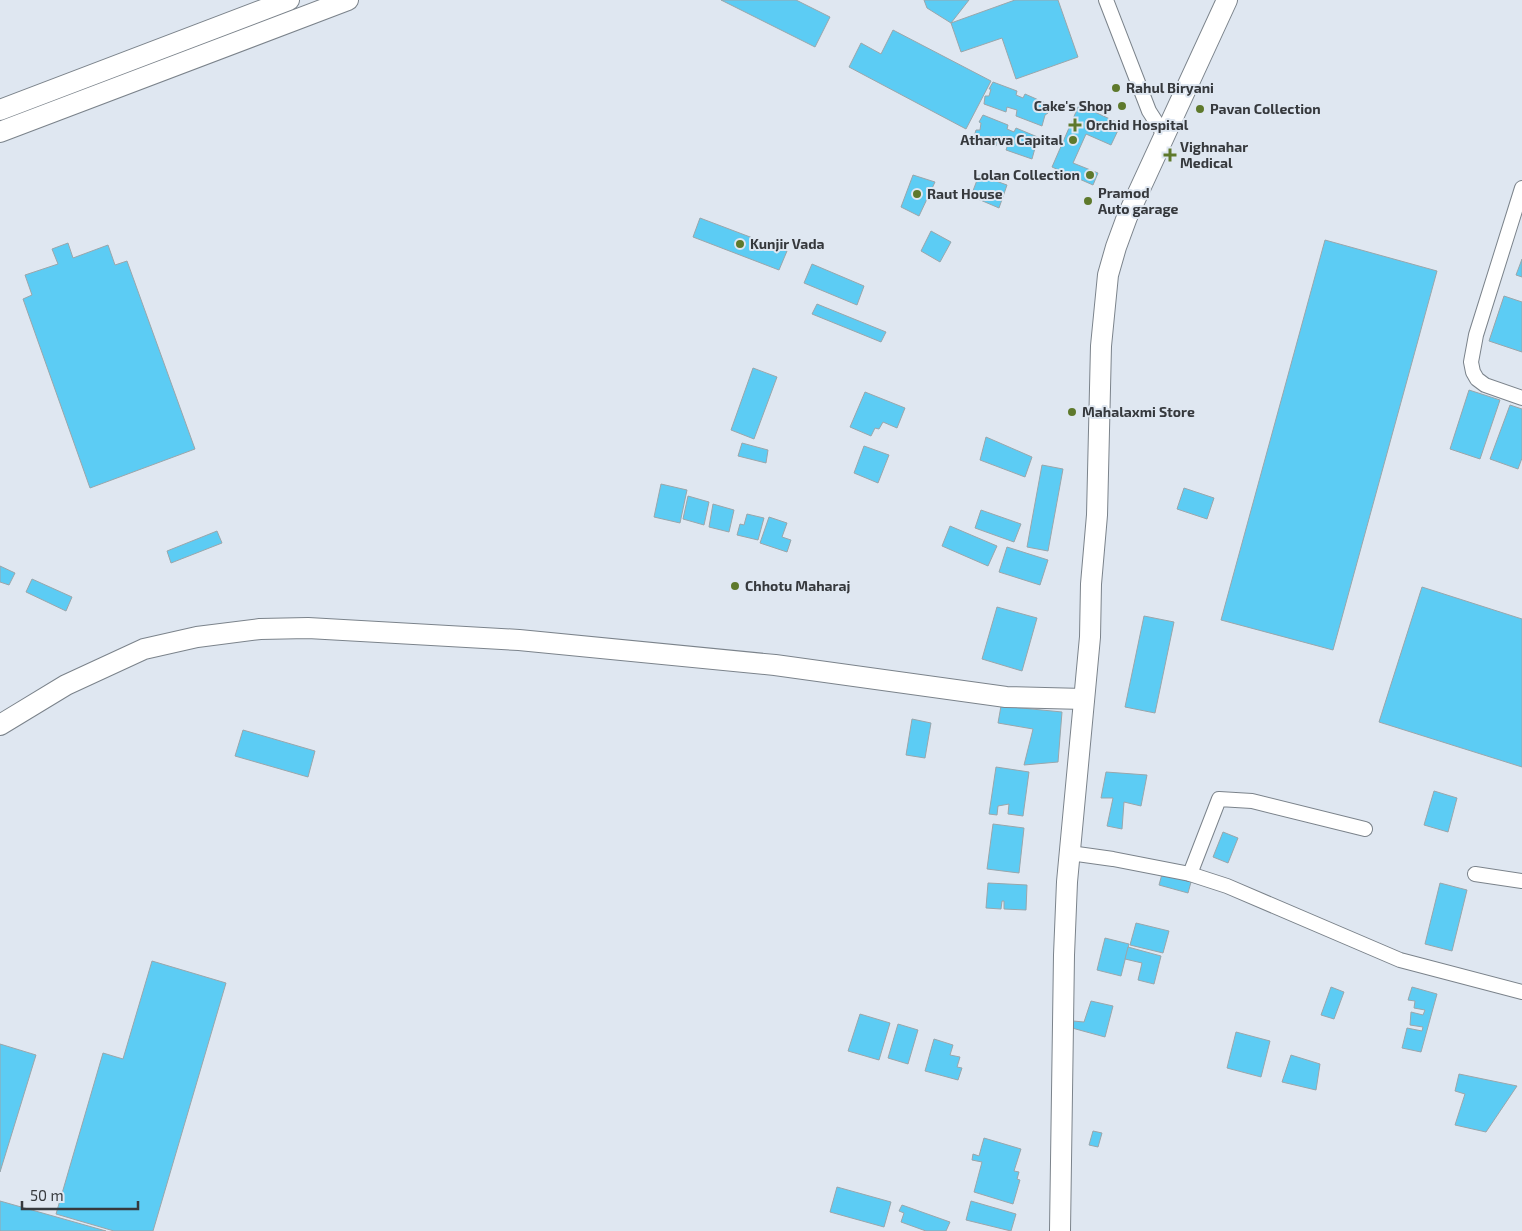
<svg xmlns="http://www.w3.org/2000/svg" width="1522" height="1231" viewBox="0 0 1522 1231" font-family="'Exo 2',sans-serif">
	<rect width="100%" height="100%" fill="#dfe7f1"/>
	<!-- building -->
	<g fill="#5cccf4" stroke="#9aa6ab">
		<path d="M721 0H796L830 17 815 47Z"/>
		<path d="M924 0H969L951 23 927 8Z"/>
		<path d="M1015 0H1058L1078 57 1016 79 1002 38 961 52 951 23Z"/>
		<path d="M893 30 991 81 966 129 849 67 861 43 881 54Z"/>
		<path d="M993 82 1017 91 1016 95 1023 98 1025 94 1050 105 1048 113 1045 115 1042 126 1016 116 1017 110 1007 107 1006 112 984 104 985 96H989L991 89H989Z"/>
		<path d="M1079 105 1121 124 1111 145 1086 134 1073 163 1098 173 1093 185 1052 167Z"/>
		<path d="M983 115 1008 125 1007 129 1014 132 1016 128 1040 138 1039 146 1035 148 1032 159 1006 150 1008 144 998 140 996 146 974 137 976 130H980L981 123 979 122Z"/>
		<path d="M913 175 935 182 919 216 901 207Z"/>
		<path d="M979 175 1007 185 999 208 971 196Z"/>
		<path d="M700 218 787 251 779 270 693 237Z"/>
		<path d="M931 231 951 242 940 262 921 251Z"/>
		<path d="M1325 240 1437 271 1333 650 1221 620Z"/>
		<path d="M68 243 73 258 108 245 115 265 127 261 195 449 90 488 23 299 32 295 25 275 58 264 52 249Z"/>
		<path d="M1522 259V277L1516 275Z"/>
		<path d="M812 264 864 286 857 305 804 283Z"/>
		<path d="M1504 296 1522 302V352L1489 341Z"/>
		<path d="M817 304 886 332 881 342 812 314Z"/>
		<path d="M753 368 777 377 754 439 731 430Z"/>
		<path d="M1469 390 1500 400 1480 459 1450 449Z"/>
		<path d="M865 392 905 408 897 428 883 422 879 429 875 428 871 436 850 427Z"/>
		<path d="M1510 405 1522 409V458L1518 469 1490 459Z"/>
		<path d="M986 437 1032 457 1025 477 980 460Z"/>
		<path d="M742 443 768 450 766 463 738 456Z"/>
		<path d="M864 446 889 455 878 483 854 473Z"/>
		<path d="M1042 465 1063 469 1048 551 1027 547Z"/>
		<path d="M661 484 687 490 680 523 654 517Z"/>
		<path d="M1184 488 1214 498 1207 519 1177 509Z"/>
		<path d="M688 496 709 502 704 525 683 519Z"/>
		<path d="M713 504 734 510 729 532 709 527Z"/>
		<path d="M981 510 1021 524 1014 542 975 528Z"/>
		<path d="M747 514 764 518 758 540 737 535 740 524 744 525Z"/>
		<path d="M769 517 787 523 782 537 791 540 787 552 760 543Z"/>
		<path d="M950 526 997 546 988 566 942 546Z"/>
		<path d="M217 531 222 543 171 563 167 551Z"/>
		<path d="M1007 547 1048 560 1040 585 999 572Z"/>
		<path d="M0 566 15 573 9 585 0 582Z"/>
		<path d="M32 579 72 597 66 611 26 592Z"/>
		<path d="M1422 587 1522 619V767L1379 722Z"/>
		<path d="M997 607 1037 618 1022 671 982 659Z"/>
		<path d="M1144 616 1174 622 1155 713 1125 707Z"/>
		<path d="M1001 706 1062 712 1058 762 1024 765 1033 729 998 723Z"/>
		<path d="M912 719 931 723 925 758 906 755Z"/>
		<path d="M243 730 315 751 308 777 235 756Z"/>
		<path d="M996 767 1029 772 1023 816 1008 814 1009 804 998 806 997 815 989 814Z"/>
		<path d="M1106 772 1147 775 1141 806 1124 802 1122 829 1107 826 1113 798H1101Z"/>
		<path d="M1434 791 1457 798 1448 832 1424 825Z"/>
		<path d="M993 824 1024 828 1019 873 987 869Z"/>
		<path d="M1223 832 1238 838 1228 863 1213 857Z"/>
		<path d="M1162 874 1191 882 1188 893 1159 885Z"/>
		<path d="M988 883 1027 885 1026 910 1004 909V901H1002L1001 909 986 908Z"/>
		<path d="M1440 883 1467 890 1452 951 1425 944Z"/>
		<path d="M1136 923 1169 931 1163 953 1130 945Z"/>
		<path d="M1105 938 1129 944 1121 976 1097 970Z"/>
		<path d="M1128 947 1161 956 1154 984 1138 980 1142 963 1125 959Z"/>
		<path d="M152 961 226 983 153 1231H114L56 1214 103 1053 123 1059Z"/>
		<path d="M1331 987 1344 992 1334 1019 1321 1015Z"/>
		<path d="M1412 987 1437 994 1421 1052 1402 1048 1407 1028 1422 1031 1423 1027 1410 1025 1411 1012 1423 1015 1425 1010 1414 1008 1415 1001 1408 1000Z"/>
		<path d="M1091 1001 1113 1006 1105 1037 1072 1028 1073 1021 1084 1022Z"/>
		<path d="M860 1014 890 1023 879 1060 848 1051Z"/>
		<path d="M898 1024 918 1030 908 1064 888 1058Z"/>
		<path d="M1236 1032 1270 1041 1261 1077 1227 1068Z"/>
		<path d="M934 1039 953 1045 950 1055 960 1057 957 1067 962 1068 958 1080 925 1071Z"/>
		<path d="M0 1044 36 1055 0 1172Z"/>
		<path d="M1291 1055 1320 1064 1316 1090 1282 1082Z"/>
		<path d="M1459 1074 1517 1086 1486 1132 1455 1125 1465 1094 1455 1091Z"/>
		<path d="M1093 1131 1102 1133 1098 1147 1089 1145Z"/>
		<path d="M984 1138 1021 1149 1014 1171 1019 1172 1017 1179 1020 1180 1013 1204 974 1192 982 1162 972 1160 973 1154 979 1156Z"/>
		<path d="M837 1187 891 1202 884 1227 830 1212Z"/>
		<path d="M0 1201 106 1231H0Z"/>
		<path d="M971 1201 1016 1214 1011 1231 966 1220Z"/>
		<path d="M902 1205 950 1222 946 1231H926L901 1222 904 1213 899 1211Z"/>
	</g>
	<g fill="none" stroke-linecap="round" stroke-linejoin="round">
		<!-- street casing -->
		<g stroke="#7b838b" stroke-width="16">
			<g id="street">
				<path d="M1106 0 1149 111 1165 136"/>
				<path d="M1522 188 1476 335 1471 362 1473 372 1477 379 1485 385 1522 398"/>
				<path d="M1070 853 1113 859 1190 874 1227 886 1400 960 1522 992"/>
				<path d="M1190 874 1219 799 1252 801 1365 829"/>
				<path d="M1475 874 1522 881"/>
			</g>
		</g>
		<!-- secondary casing -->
		<g stroke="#7b838b" stroke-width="22">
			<g id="secondary">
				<path d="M0 110 289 0"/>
				<path d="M0 132 348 0"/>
				<path d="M0 725 66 685 144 649 197 637 260 629 308 628 519 640 775 665 1006 697 1084 699"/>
				<path d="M1060 1231 1064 955 1067 882 1090 637 1091 584 1097 515 1101 346 1108 275 1116 247 1127 217 1227 0"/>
			</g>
		</g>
		<!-- street -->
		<use href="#street" stroke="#fff" stroke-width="14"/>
		<!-- secondary -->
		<use href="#secondary" stroke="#fff" stroke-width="20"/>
	</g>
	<!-- markers -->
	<g fill="#5e792c" stroke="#dfe7f1" stroke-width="2">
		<circle cx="1116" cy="88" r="5"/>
		<circle cx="1122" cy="106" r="5"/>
		<circle cx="1200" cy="109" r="5"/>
		<path d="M1072.5 117.5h5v5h5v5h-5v5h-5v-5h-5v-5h5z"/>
		<circle cx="1073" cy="140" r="5"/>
		<path d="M1167.5 147.5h5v5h5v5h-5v5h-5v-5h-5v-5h5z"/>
		<circle cx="1090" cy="175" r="5"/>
		<circle cx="917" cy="194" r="5"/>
		<circle cx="1088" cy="201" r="5"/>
		<circle cx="740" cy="244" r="5"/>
		<circle cx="1072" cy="412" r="5"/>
		<circle cx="735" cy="586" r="5"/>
	</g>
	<g text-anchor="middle" stroke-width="4" stroke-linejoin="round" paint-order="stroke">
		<!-- poi labels -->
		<g font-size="14" font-weight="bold" fill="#36393d" stroke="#dfe7f1" text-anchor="start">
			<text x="1126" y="93">Rahul Biryani</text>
			<text x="1112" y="111" text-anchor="end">Cake's Shop</text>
			<text x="1210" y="114">Pavan Collection</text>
			<text x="1086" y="130">Orchid Hospital</text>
			<text x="1063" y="145" text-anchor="end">Atharva Capital</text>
			<text x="1180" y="152">Vighnahar<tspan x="1180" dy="16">Medical</tspan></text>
			<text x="1080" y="180" text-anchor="end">Lolan Collection</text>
			<text x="1098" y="198">Pramod<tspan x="1098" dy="16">Auto garage</tspan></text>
			<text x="927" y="199">Raut House</text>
			<text x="750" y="249">Kunjir Vada</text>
			<text x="1082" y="417">Mahalaxmi Store</text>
			<text x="745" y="591">Chhotu Maharaj</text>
		</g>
	</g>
	<!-- scale -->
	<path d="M22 1201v8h116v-8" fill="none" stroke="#36393d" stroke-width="2.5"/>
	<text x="30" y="1201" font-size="15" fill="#36393d" stroke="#dfe7f1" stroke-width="4" paint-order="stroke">50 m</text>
</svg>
